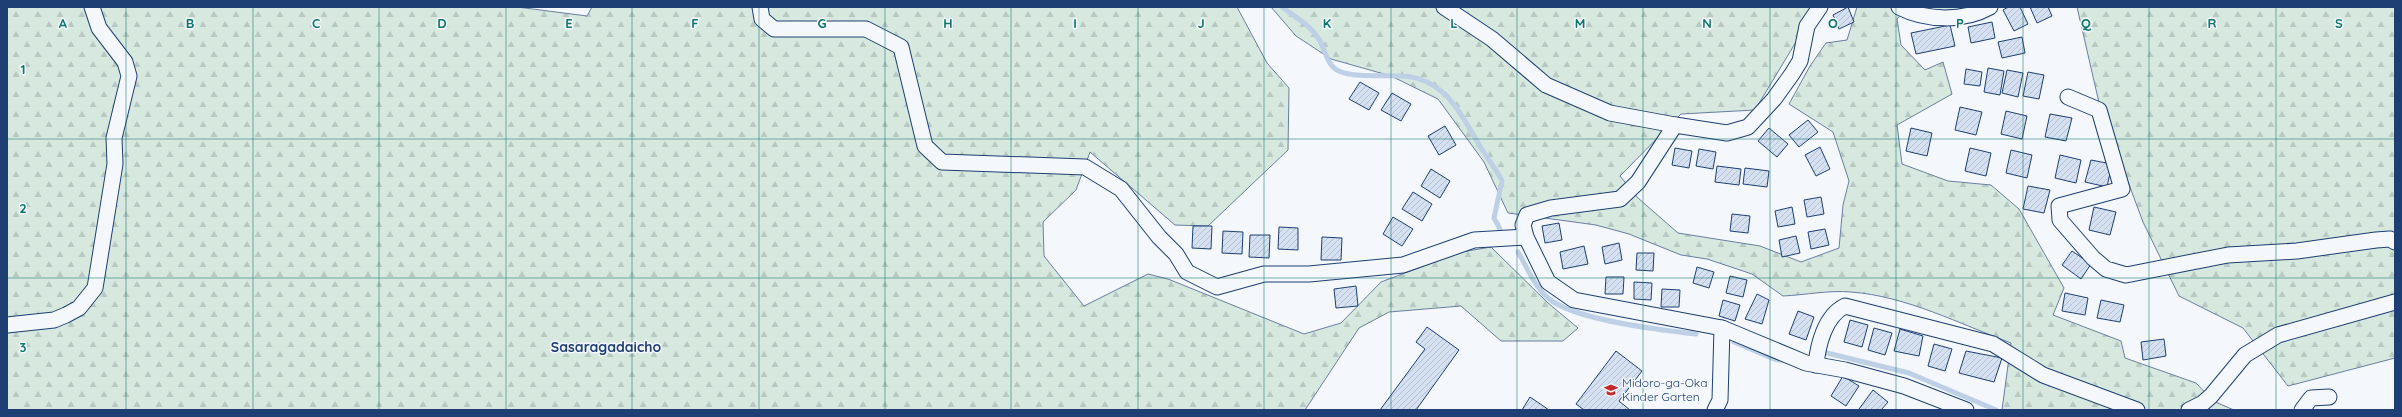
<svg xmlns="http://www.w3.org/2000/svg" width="2402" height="417" viewBox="0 0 2402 417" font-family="Quicksand,sans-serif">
	<defs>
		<pattern id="forest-firs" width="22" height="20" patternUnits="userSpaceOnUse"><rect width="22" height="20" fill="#d7e8df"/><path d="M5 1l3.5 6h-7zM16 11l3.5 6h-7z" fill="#b8c8c3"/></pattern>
		<pattern id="building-hatch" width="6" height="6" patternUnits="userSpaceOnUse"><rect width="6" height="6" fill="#d5e0f0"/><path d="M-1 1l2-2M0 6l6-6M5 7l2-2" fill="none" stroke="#b6c1d1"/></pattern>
	</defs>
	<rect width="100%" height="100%" fill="#f4f7fb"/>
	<!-- forest -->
	<g fill="url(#forest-firs)" stroke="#687fa3">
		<path d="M7 7H517L587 16 592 7H1237L1267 63 1289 88 1288 150 1208 226 1175 225 1090 152 1076 190 1043 222 1044 256 1084 306 1148 274 1168 279 1304 334 1341 323 1381 282 1461 252 1491 247 1548 303 1578 328 1563 341H1501L1461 306 1389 312 1359 328 1305 410H7Z"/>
		<path d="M1271 7H1817L1755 110 1681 114 1620 176 1638 198 1678 233 1760 246 1801 262 1839 248 1843 205 1849 181 1833 132 1789 104 1810 66 1826 43 1847 40 1857 7H1981L1963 17 1904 11 1897 19 1901 45 1925 70 1943 62 1952 94 1897 125 1902 164 1948 181 1991 185 2019 209 2064 288 2053 315 2121 341 2125 358 2196 383 2213 401 2234 410H2002L2011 343C1960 324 1906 296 1851 292 1829 290 1805 295 1783 296L1752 274 1707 259 1681 255 1629 234 1596 225 1508 213 1484 162 1438 99 1391 76 1331 59 1296 36Z"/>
		<path d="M2077 7H2395V358L2288 386 2243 328 2179 296 2143 222 2100 107Z"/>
	</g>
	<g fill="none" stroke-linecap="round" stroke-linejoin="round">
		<!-- stream -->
		<g stroke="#bed0e5" stroke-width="5">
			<path d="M1282 7C1296 18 1311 25 1320 41 1326 52 1327 66 1339 71 1353 78 1386 75 1402 76 1446 78 1461 115 1481 148 1488 159 1496 169 1502 181L1494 218 1500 229"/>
			<path d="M1518 252C1527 267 1534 286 1548 298 1573 320 1660 330 1696 334"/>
			<path d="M1734 342 1774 359 1785 361"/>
			<path d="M1827 353 1909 373 1996 410"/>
		</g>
	</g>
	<!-- building -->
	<g fill="url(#building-hatch)" stroke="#1d3f73">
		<path d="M1848 7 1854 22 1839 29 1833 15Z"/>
		<path d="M2008 7H2020L2028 24 2014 31 2003 10Z"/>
		<path d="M2030 7H2048L2052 16 2037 23Z"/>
		<path d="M1992 22 1995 38 1971 43 1968 27Z"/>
		<path d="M1950 25 1955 46 1916 54 1911 33Z"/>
		<path d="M2022 37 2025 53 2002 58 1998 42Z"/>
		<path d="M1988 68 2004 71 2000 95 1984 92Z"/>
		<path d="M1966 69 1982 72 1980 86 1964 84Z"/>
		<path d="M2007 70 2023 73 2018 97 2002 93Z"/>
		<path d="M2028 72 2044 75 2039 99 2023 96Z"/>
		<path d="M1360 82 1379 93 1369 110 1349 99Z"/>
		<path d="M1392 93 1411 104 1401 121 1381 110Z"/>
		<path d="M1960 107 1982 112 1976 135 1955 130Z"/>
		<path d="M2006 111 2027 116 2022 139 2001 134Z"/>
		<path d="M2050 114 2072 118 2066 141 2045 137Z"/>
		<path d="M1808 120 1818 132 1799 147 1789 135Z"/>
		<path d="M1445 126 1456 145 1439 155 1428 136Z"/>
		<path d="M1769 128 1788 144 1777 157 1758 141Z"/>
		<path d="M1911 128 1932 133 1927 156 1906 151Z"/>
		<path d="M1820 147 1830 169 1816 176 1805 155Z"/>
		<path d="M1675 148 1692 151 1689 168 1672 165Z"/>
		<path d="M1970 148 1991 153 1986 176 1965 171Z"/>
		<path d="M1699 149 1716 152 1713 169 1696 166Z"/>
		<path d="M2011 150 2032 155 2027 178 2006 173Z"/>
		<path d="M2060 155 2081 160 2076 183 2055 178Z"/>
		<path d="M2091 160 2112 164 2107 187 2085 182Z"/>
		<path d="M1717 166 1741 169 1739 185 1715 182Z"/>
		<path d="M1745 168 1769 171 1767 187 1743 184Z"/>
		<path d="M1431 169 1450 181 1440 198 1421 186Z"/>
		<path d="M2028 186 2050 190 2044 213 2023 209Z"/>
		<path d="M1413 192 1432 204 1422 221 1402 209Z"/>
		<path d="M1821 197 1824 214 1807 217 1804 200Z"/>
		<path d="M1792 207 1795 224 1778 227 1775 211Z"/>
		<path d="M2094 207 2116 212 2110 235 2089 230Z"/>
		<path d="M1732 214 1750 216 1748 233 1730 231Z"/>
		<path d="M1393 217 1413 229 1402 246 1383 234Z"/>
		<path d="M1559 223 1562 240 1545 243 1542 226Z"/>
		<path d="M1193 226H1212L1211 249 1192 248Z"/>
		<path d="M1279 227 1298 228V250L1278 249Z"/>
		<path d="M1825 229 1829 245 1811 249 1808 232Z"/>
		<path d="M1223 231 1243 232 1242 254 1222 253Z"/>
		<path d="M1250 235H1270L1269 258 1249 257Z"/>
		<path d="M1796 236 1800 253 1782 257 1779 240Z"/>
		<path d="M1322 237 1342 238 1341 260H1321Z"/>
		<path d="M1619 243 1622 260 1605 264 1602 247Z"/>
		<path d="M1584 246 1588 264 1563 269 1560 252Z"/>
		<path d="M2072 251 2091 264 2081 279 2062 265Z"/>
		<path d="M1637 253H1654L1653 271 1636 270Z"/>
		<path d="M1697 267 1714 272 1709 288 1693 283Z"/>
		<path d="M1730 276 1747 280 1743 297 1726 293Z"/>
		<path d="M1606 277H1624L1623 294H1605Z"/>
		<path d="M1634 282 1652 283 1651 300 1634 299Z"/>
		<path d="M1356 286 1358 306 1336 308 1334 289Z"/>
		<path d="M1662 289 1680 290 1679 307H1661Z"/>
		<path d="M2065 293 2088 298 2085 315 2062 311Z"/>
		<path d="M1757 294 1769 300 1762 324 1745 319Z"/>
		<path d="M1723 300 1740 305 1735 321 1719 316Z"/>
		<path d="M2101 300 2124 305 2120 322 2097 318Z"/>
		<path d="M1798 311 1814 317 1806 340 1789 334Z"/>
		<path d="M1850 320 1868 325 1862 347 1844 342Z"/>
		<path d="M1427 327 1459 350 1416 410H1380L1425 349 1416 342Z"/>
		<path d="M1874 328 1892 333 1885 355 1868 350Z"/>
		<path d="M1900 329 1923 336 1919 356 1894 351Z"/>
		<path d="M2164 339 2166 356 2143 360 2141 342Z"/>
		<path d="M1934 344 1952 349 1945 371 1928 366Z"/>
		<path d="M1616 351 1642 371 1619 401 1630 410H1584L1576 404Z"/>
		<path d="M1966 351 2002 358 1994 382 1959 373Z"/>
		<path d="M1843 376 1859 386 1846 406 1831 396Z"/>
		<path d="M1873 390 1888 402 1881 410H1861L1859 409Z"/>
		<path d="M1530 397 1549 410H1522Z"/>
	</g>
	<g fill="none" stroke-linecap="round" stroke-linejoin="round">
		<!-- minor casing -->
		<g stroke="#1d3f73" stroke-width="17">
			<g id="minor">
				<path d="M760 7 762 19 774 29H866L901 47 925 146 942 162 1085 167 1121 189 1159 237 1176 254 1187 272 1217 287 1264 274H1309L1403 265 1474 240 1526 237"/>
				<path d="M1444 7 1492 39 1546 85 1610 113 1675 125"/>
				<path d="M1820 7 1807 26 1800 61 1792 74 1774 99 1748 127 1727 133 1675 125 1638 182 1620 199 1551 208 1527 215 1523 225 1526 237 1548 282 1574 300 1722 328 1806 363 1845 370 1904 386 1966 410"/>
				<path d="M1899 7C1926 21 1963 22 1990 7"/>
				<path d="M2068 97 2099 110 2122 189 2059 206 2060 220 2093 258 2106 269 2126 275 2228 255 2297 251 2376 240 2390 239 2395 242"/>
				<path d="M7 325 54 320 66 315 79 308 95 288 115 164 114 138 129 76 125 62 99 28 92 7"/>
				<path d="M1816 365C1818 344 1825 316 1845 306L1993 344 2043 375 2137 410"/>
				<path d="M1715 410 1720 400 1722 328"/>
				<path d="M2189 410 2203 403 2211 396 2245 355 2278 335 2395 302"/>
				<path d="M2302 410 2311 398 2329 397"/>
			</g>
		</g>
		<!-- minor -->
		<use href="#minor" stroke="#f4f7fb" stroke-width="15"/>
	</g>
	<!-- grid -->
	<path fill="none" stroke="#0f766e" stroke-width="1" stroke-opacity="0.55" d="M126 7V410M253 7V410M379 7V410M506 7V410M632 7V410M759 7V410M885 7V410M1011 7V410M1138 7V410M1264 7V410M1391 7V410M1517 7V410M1643 7V410M1770 7V410M1896 7V410M2023 7V410M2149 7V410M2276 7V410M7 139H2395M7 278H2395"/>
	<!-- icons -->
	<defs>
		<g id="school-bare" transform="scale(1.08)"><path d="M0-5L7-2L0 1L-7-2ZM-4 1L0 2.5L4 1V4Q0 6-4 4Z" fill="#c62828" stroke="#f4f7fb" stroke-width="2.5" paint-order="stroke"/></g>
	</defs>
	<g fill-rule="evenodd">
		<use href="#school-bare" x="1611" y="390"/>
	</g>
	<g text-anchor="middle" stroke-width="3" stroke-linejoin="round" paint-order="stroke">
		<!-- poi labels -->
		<g font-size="12" fill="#1d3f73" stroke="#f4f7fb" text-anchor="start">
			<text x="1622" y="387">Midoro-ga-Oka<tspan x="1622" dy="14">Kinder Garten</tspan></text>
		</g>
		<!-- quarter labels -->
		<g font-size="14" font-weight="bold" fill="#1d3f73" stroke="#f4f7fb">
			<text x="606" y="352">Sasaragadaicho</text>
		</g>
	</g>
	<g font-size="13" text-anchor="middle" font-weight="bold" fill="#0f766e" stroke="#f4f7fb" stroke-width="3" stroke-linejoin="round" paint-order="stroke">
		<text x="63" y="28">A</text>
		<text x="190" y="28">B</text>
		<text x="316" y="28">C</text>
		<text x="442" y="28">D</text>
		<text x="569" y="28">E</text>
		<text x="695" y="28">F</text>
		<text x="822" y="28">G</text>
		<text x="948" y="28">H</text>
		<text x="1075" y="28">I</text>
		<text x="1201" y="28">J</text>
		<text x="1327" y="28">K</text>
		<text x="1454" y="28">L</text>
		<text x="1580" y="28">M</text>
		<text x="1707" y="28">N</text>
		<text x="1833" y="28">O</text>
		<text x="1960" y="28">P</text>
		<text x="2086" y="28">Q</text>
		<text x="2212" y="28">R</text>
		<text x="2339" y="28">S</text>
		<text x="23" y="74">1</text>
		<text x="23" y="213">2</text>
		<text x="23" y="352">3</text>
	</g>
	<!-- border -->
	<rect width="2402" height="417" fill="none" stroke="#1d3f73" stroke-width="16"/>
</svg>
